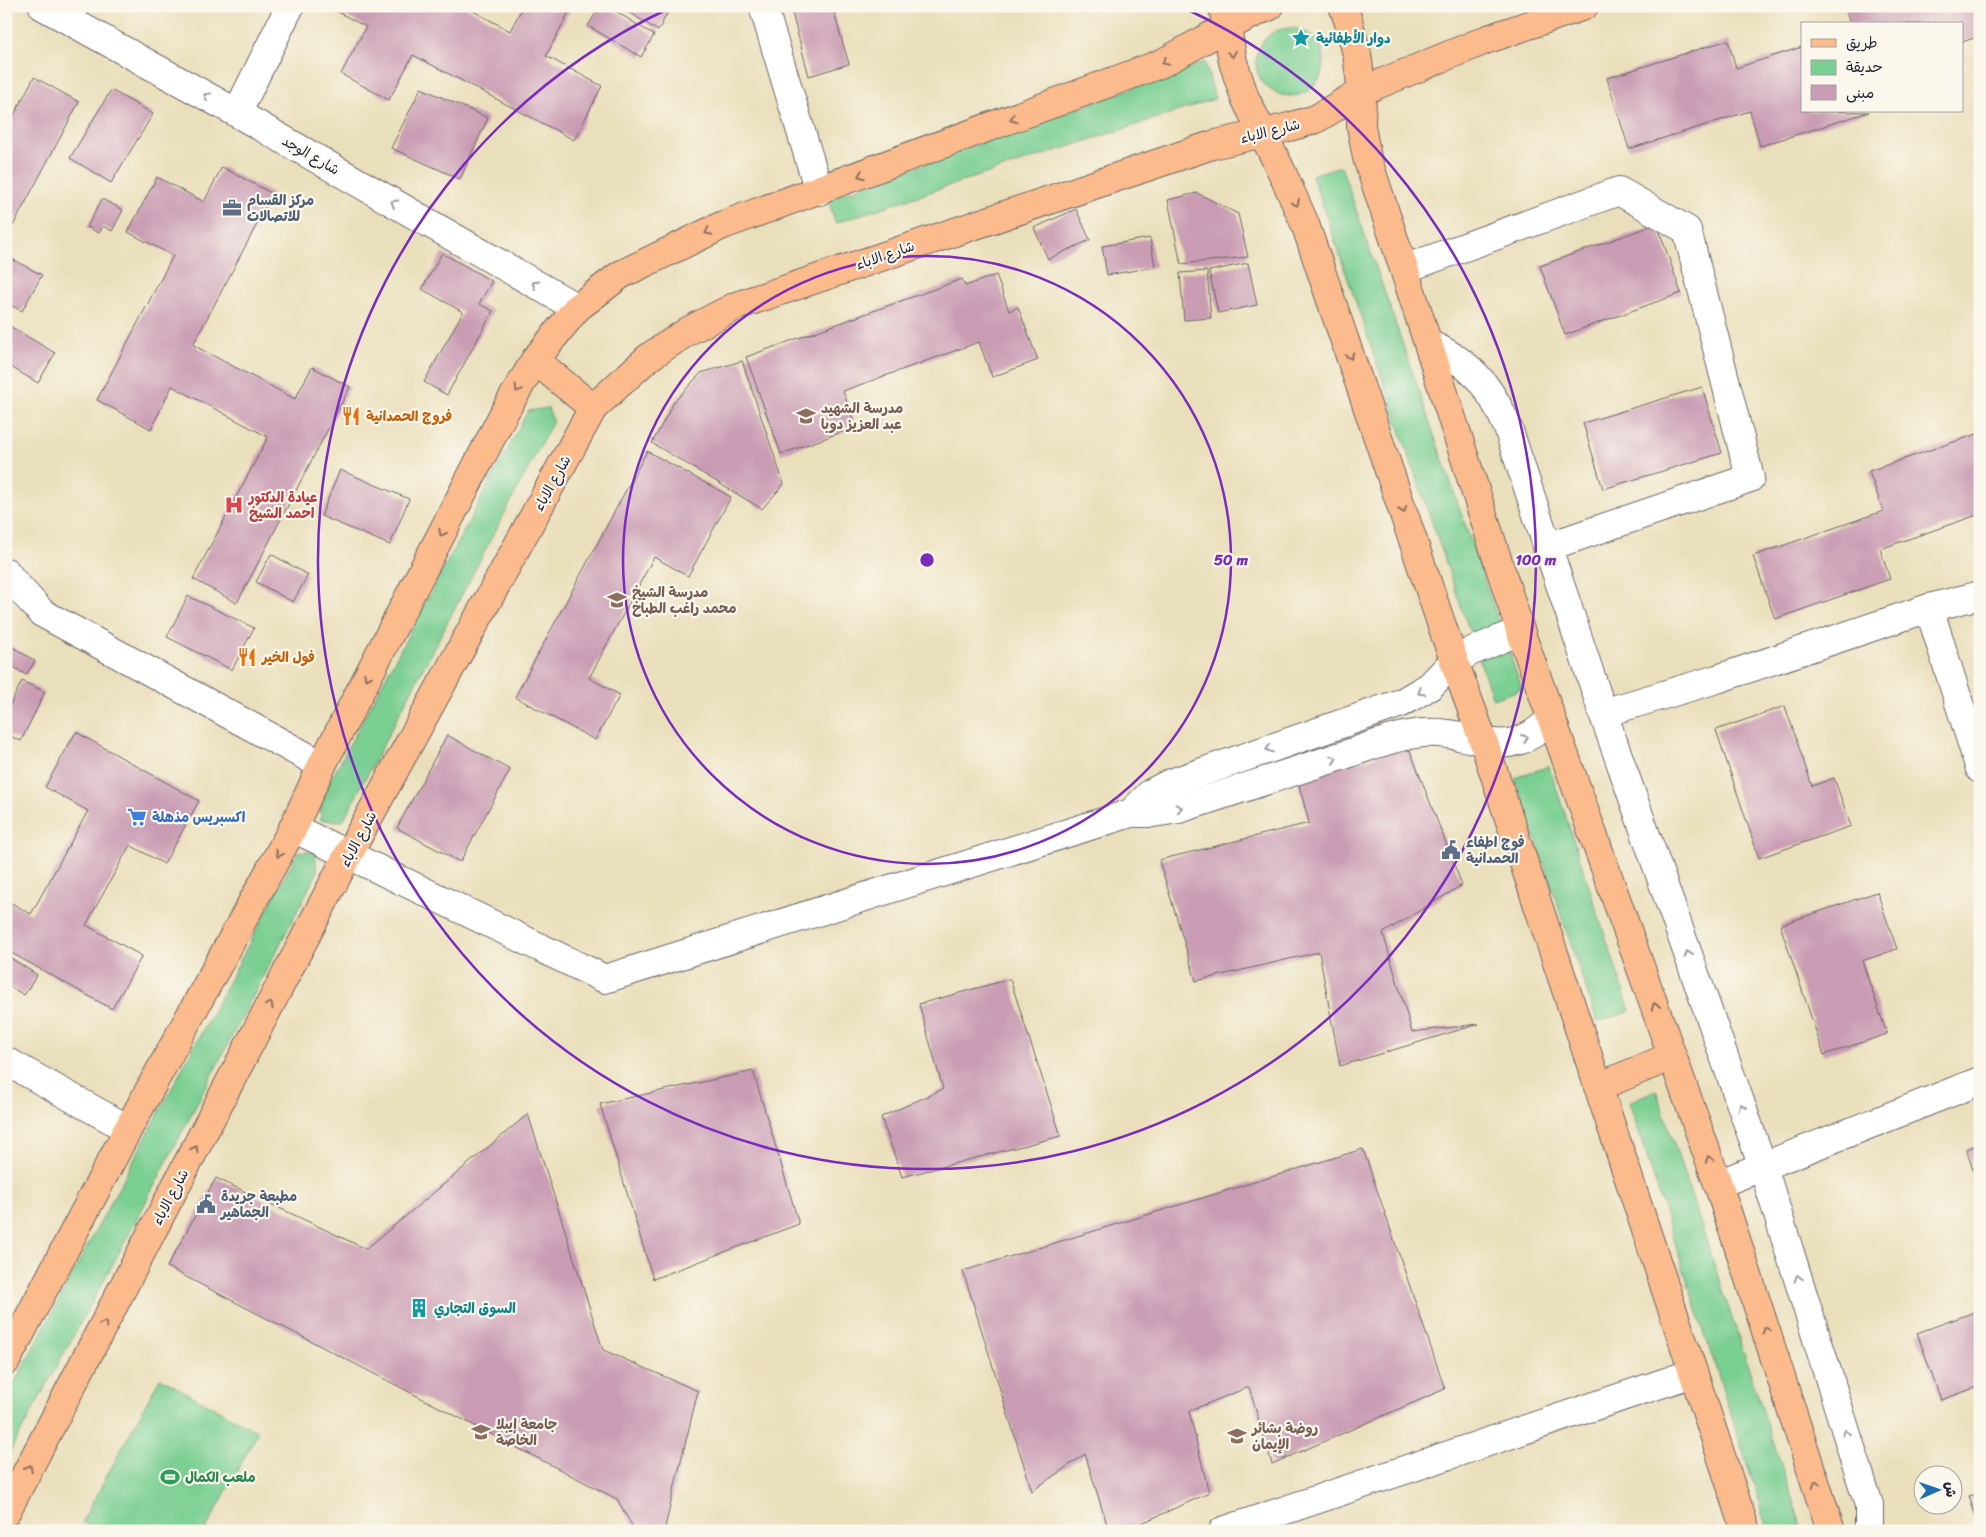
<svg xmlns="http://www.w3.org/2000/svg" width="1986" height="1537" viewBox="0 0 1986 1537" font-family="Sriracha,'Playpen Sans Arabic',sans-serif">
	<rect width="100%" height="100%" fill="#fbf7ec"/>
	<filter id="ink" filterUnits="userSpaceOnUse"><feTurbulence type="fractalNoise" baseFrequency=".02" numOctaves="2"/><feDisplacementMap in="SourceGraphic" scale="10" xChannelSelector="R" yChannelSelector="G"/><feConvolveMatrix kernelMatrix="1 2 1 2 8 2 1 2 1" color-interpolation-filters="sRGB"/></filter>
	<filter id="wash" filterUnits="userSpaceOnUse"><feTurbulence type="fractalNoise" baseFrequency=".0096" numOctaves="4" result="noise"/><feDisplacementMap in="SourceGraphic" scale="20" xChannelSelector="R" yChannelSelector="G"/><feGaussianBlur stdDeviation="1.12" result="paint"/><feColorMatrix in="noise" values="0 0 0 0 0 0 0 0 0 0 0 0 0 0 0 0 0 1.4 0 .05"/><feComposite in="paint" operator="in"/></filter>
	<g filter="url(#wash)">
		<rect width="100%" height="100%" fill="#eadfbb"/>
		<!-- green -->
		<g fill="#7acf93" stroke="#4e7867">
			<circle cx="1290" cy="62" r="34"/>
			<path d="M1205 62 1215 99 835 223 828 199Z"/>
			<path d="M1341 166 1522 689 1493 699 1312 175Z"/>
			<path d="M548 408 553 421 343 821 321 820 320 800 528 411Z"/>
			<path d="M1549 766 1630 1011 1597 1022 1515 778Z"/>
			<path d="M315 851 317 873 128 1236 6 1459V1399L298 852Z"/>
			<path d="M1656 1090 1803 1531H1769L1629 1102Z"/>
			<path d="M160 1378 258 1432 205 1531H98L82 1522Z"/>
		</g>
		<g id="blocks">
			<!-- building -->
			<g fill="#c99cb3">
				<path d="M327 6H464L510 31 523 6H572L546 56 602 86 574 140 413 55 389 100 341 74 366 27Z"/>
				<path d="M600 6H607L654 35 641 57 588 26Z"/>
				<path d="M620 6H671L658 31Z"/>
				<path d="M815 6H832L849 64 809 76 792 13Z"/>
				<path d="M1845 6H1978L1980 13V36L1962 42V24H1850Z"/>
				<path d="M1728 40 1736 68 1802 47V111L1869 112 1760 146 1750 111 1629 149 1607 78Z"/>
				<path d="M34 77 79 102 6 239V116L12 119Z"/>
				<path d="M421 88 488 118 460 179 391 148Z"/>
				<path d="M111 90 153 114 111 183 70 158Z"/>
				<path d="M222 167 273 194 193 345 295 399 312 367 350 387 237 603 193 579 268 437 172 386 151 429 97 400 173 256 128 232 157 177 204 202Z"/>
				<path d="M1197 193 1238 214 1248 257 1181 264 1168 200Z"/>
				<path d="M102 199 123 210 112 231 103 226 99 233 87 227Z"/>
				<path d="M1076 209 1090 240 1048 259 1034 228Z"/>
				<path d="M1657 224 1681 293 1565 335 1540 266Z"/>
				<path d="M1150 238 1155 267 1107 275 1102 246Z"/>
				<path d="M442 253 492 281 479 304 493 311 447 395 424 382 463 312 422 289Z"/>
				<path d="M6 256 42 275 22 311 6 303Z"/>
				<path d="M1248 263 1257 305 1218 313 1209 271Z"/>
				<path d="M1207 271 1211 318 1184 320 1180 273Z"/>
				<path d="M996 275 1009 311 1018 307 1038 360 992 377 979 342 843 391 856 427 781 454 746 357 962 279 965 286Z"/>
				<path d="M6 324 55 353 38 383 6 364Z"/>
				<path d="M742 361 784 484 762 509 652 443 674 402 701 373Z"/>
				<path d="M1702 387 1722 453 1603 489 1583 423Z"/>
				<path d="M1980 433V514L1880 549 1890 579 1775 619 1753 556 1883 511 1869 471Z"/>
				<path d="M647 451 731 497 688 576 654 557 589 678 620 695 595 740 515 697Z"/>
				<path d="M340 470 409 499 390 545 321 516Z"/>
				<path d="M271 554 308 575 293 602 256 582Z"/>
				<path d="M188 596 254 628 232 670 167 637Z"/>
				<path d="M6 643 35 661 26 675 6 662Z"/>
				<path d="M22 681 45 692 21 741 6 734V713Z"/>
				<path d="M1785 706 1812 786 1834 778 1851 826 1759 858 1716 730Z"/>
				<path d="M76 732 199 801 164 864 130 845 86 925 142 956 112 1009 6 950V900L31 914 88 811 45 787Z"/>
				<path d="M447 735 510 770 460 862 397 828Z"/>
				<path d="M1409 748 1462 885 1383 933 1412 1032 1479 1024 1340 1066 1319 952 1196 981 1159 860 1309 823 1297 777Z"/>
				<path d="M1877 892 1897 949 1862 961 1887 1034 1824 1055 1780 925Z"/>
				<path d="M6 955 37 975 24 995 6 984Z"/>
				<path d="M1010 979 1061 1136 902 1177 881 1117 943 1089 919 1004Z"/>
				<path d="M753 1071 799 1224 653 1279 600 1104Z"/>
				<path d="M528 1114 603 1350 698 1391 664 1531H635L617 1499 167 1267 216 1178 366 1249Z"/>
				<path d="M1980 1144V1186H1979L1966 1149Z"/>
				<path d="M1363 1149 1445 1389 1272 1464 1249 1387 1189 1411 1209 1493 1124 1531H1109L1085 1454 1032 1491 963 1271Z"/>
				<path d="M1980 1310V1386L1941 1400 1917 1333Z"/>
				<path d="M1980 1493V1527H1979L1969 1496Z"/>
			</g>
		</g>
	</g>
	<g filter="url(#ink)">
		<use href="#blocks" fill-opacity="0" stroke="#686468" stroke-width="1"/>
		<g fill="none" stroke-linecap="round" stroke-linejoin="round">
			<!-- minor casing -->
			<g stroke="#686468" stroke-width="30">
				<g id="minor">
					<path d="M43 6 237 113 577 308"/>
					<path d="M763 6 819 191"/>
					<path d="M237 113 290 6"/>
					<path d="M1404 269 1619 191 1687 230 1750 478 1547 547"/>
					<path d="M1429 344C1471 363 1490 385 1508 428L1603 713 1763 1167 1869 1505V1525L1868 1531"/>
					<path d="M6 572 12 580 42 613 322 765"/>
					<path d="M1929 608 1980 769"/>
					<path d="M1603 713 1717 679 1929 608 1980 595"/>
					<path d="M1131 813 1151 793 1168 784 1401 703 1430 686 1454 661 1472 651 1508 636 1521 633"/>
					<path d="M293 828 605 979 1131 813H1153L1179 809C1231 792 1283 775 1335 758 1364 749 1393 736 1423 733 1477 729 1503 767 1551 719"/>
					<path d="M6 1061 128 1129"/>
					<path d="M1718 1184 1980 1081"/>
					<path d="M1223 1531 1693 1373"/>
				</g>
			</g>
			<!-- major casing -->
			<g stroke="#686468" stroke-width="30">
				<g id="major">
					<path d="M1223 6 1233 62 1245 98 1281 170 1305 224 1454 661 1484 743 1746 1531"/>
					<path d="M1343 6 1348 20 1357 54 1362 91 1361 126 1367 158 1404 269 1521 633 1718 1184 1831 1531"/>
					<path d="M535 360 593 408"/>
					<path d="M1598 1087 1672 1056"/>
					<path d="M6 1361 128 1129 293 828 322 765 505 411 535 360 577 308 620 275 723 225 1160 64C1197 45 1231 22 1270 6"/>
					<path d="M6 1512 348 855 593 408 649 357 690 330 736 306 1212 145 1289 127 1316 119 1362 91 1488 39 1584 6"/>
				</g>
			</g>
			<!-- minor -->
			<use href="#minor" stroke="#fff" stroke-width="28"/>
			<!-- major -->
			<use href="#major" stroke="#fbbb8c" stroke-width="28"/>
		</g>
		<!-- one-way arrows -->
		<defs><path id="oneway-chevron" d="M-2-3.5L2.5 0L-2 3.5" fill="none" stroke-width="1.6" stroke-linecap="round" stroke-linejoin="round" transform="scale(1.25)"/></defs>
		<g stroke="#8e6e64">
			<use href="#oneway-chevron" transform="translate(1232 54) rotate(82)"/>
			<use href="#oneway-chevron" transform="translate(1165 62) rotate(154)"/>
			<use href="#oneway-chevron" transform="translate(1013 119) rotate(160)"/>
			<use href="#oneway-chevron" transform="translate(861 175) rotate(160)"/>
			<use href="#oneway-chevron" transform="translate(1296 203) rotate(66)"/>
			<use href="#oneway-chevron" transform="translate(708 232) rotate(154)"/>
			<use href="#oneway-chevron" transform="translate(1350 356) rotate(71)"/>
			<use href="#oneway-chevron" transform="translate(518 389) rotate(121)"/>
			<use href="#oneway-chevron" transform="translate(1403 510) rotate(71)"/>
			<use href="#oneway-chevron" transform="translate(442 533) rotate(117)"/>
			<use href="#oneway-chevron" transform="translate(367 677) rotate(117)"/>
			<use href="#oneway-chevron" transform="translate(279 854) rotate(119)"/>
			<use href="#oneway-chevron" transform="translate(270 1005) rotate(-62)"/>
			<use href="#oneway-chevron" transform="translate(1655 1006) rotate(-110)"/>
			<use href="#oneway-chevron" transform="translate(195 1149) rotate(-62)"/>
			<use href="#oneway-chevron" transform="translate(1709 1159) rotate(-110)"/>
			<use href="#oneway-chevron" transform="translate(104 1324) rotate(-62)"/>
			<use href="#oneway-chevron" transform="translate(1766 1330) rotate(-108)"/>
			<use href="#oneway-chevron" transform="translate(29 1468) rotate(-62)"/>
			<use href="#oneway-chevron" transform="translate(1816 1484) rotate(-108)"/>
		</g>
		<g stroke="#9c9ca7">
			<use href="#oneway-chevron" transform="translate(207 96) rotate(-151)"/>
			<use href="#oneway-chevron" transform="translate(394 203) rotate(-150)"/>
			<use href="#oneway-chevron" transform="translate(535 284) rotate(-150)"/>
			<use href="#oneway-chevron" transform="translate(1421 692) rotate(148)"/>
			<use href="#oneway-chevron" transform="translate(1525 738) rotate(-24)"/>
			<use href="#oneway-chevron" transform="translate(1269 749) rotate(161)"/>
			<use href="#oneway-chevron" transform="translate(1334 759) rotate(-18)"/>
			<use href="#oneway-chevron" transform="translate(1179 808) rotate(-13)"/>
			<use href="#oneway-chevron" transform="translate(1688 954) rotate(-109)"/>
			<use href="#oneway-chevron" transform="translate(1742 1107) rotate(-109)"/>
			<use href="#oneway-chevron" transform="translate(1798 1278) rotate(-107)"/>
			<use href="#oneway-chevron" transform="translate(1846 1433) rotate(-107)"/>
		</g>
	</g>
	<!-- distance rings -->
	<g fill="none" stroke="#7b2cbf" stroke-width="2.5">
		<circle cx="927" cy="560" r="304"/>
		<path d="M1184 8A609 609 0 1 1 670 8"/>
	</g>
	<!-- icons -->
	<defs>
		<g id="sight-bare" transform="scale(1.5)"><path d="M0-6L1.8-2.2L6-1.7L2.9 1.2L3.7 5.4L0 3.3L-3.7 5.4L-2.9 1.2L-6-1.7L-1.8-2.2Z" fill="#0f9aa8" stroke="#fbf7ec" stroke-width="2.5" paint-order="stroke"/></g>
		<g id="office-bare" transform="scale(1.5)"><path d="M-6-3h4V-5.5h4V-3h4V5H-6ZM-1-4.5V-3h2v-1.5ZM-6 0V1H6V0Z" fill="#5c6f8a" stroke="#fbf7ec" stroke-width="2.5" paint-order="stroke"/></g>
		<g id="restaurant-bare" transform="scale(1.5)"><path d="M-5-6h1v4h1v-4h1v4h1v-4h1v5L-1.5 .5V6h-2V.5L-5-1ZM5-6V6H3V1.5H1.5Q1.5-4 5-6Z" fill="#e8710a" stroke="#fbf7ec" stroke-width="2.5" paint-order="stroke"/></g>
		<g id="school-bare" transform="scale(1.5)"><path d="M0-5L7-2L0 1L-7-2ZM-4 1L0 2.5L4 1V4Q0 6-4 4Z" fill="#8d6e63" stroke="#fbf7ec" stroke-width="2.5" paint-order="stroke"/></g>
		<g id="hospital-bare" transform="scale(1.5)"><path d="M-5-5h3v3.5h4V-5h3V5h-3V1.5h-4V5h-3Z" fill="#e0444e" stroke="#fbf7ec" stroke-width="2.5" paint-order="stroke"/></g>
		<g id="supermarket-bare" transform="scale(1.5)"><path d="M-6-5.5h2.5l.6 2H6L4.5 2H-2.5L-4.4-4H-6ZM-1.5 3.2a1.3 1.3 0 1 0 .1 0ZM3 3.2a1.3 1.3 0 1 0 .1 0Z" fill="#3f7fe0" stroke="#fbf7ec" stroke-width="2.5" paint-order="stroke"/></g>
		<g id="civic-bare" transform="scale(1.5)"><path d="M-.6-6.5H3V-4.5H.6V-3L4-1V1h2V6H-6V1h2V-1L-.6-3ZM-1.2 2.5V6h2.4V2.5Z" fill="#5c6f8a" stroke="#fbf7ec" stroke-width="2.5" paint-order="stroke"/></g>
		<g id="building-bare" transform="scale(1.5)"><path d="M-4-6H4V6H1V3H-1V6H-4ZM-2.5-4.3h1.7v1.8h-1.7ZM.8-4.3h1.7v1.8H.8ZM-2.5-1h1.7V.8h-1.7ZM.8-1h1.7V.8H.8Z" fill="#0f9aa8" stroke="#fbf7ec" stroke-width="2.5" paint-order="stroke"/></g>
		<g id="university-bare" transform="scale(1.5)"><path d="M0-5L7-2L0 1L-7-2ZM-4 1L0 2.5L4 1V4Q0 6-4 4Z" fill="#8d6e63" stroke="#fbf7ec" stroke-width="2.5" paint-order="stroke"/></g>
		<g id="stadium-bare" transform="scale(1.5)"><path d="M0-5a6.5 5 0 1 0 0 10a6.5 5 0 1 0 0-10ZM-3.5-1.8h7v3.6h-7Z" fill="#2e9e5b" stroke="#fbf7ec" stroke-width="2.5" paint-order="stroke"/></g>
	</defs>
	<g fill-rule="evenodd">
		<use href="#sight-bare" x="1301" y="38"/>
		<use href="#office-bare" x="232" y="208"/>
		<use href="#restaurant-bare" x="351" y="416"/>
		<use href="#school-bare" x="806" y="416"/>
		<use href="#hospital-bare" x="234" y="505"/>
		<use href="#school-bare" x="617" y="600"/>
		<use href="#restaurant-bare" x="247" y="657"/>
		<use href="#supermarket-bare" x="137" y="817"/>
		<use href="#civic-bare" x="1451" y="850"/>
		<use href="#civic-bare" x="206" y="1204"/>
		<use href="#building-bare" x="419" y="1308"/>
		<use href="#university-bare" x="481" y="1432"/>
		<use href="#school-bare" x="1237" y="1436"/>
		<use href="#stadium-bare" x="170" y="1477"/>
	</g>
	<g text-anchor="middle" stroke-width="4.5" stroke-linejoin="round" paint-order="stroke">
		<!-- culture labels -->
		<g font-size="14" font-weight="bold" fill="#0d838f" stroke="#fbf7ec" text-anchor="start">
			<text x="1316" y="43">دوار الأطفائية</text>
			<text x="434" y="1313">السوق التجاري</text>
		</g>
		<!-- street labels -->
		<g font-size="14" fill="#22223b" stroke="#fbf7ec">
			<text transform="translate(1270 131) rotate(-14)" y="5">شارع الاباء</text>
			<text transform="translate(311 155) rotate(30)" y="5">شارع الوجد</text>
			<text transform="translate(885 255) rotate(-19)" y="5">شارع الاباء</text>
			<text transform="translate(552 483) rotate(-61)" y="5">شارع الاباء</text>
			<text transform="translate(358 839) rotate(-62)" y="5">شارع الاباء</text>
			<text transform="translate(170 1197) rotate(-62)" y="5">شارع الاباء</text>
		</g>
		<!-- service labels -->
		<g font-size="14" font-weight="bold" fill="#4e5e75" stroke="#fbf7ec" text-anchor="start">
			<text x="247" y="205">مركز القسام<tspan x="247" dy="16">للاتصالات</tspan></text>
			<text x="1466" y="847">فوج اطفاء<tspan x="1466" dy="16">الحمدانية</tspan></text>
			<text x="221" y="1201">مطبعة جريدة<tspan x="221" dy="16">الجماهير</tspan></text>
		</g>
		<!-- education labels -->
		<g font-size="14" font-weight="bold" fill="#785e54" stroke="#fbf7ec" text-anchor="start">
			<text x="821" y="413">مدرسة الشهيد<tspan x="821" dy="16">عبد العزيز دوبا</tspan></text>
			<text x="632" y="597">مدرسة الشيخ<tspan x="632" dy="16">محمد راغب الطباخ</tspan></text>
			<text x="496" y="1429">جامعة إيبلا<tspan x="496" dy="16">الخاصة</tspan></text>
			<text x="1252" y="1433">روضة بشائر<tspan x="1252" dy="16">الإيمان</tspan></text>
		</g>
		<!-- food labels -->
		<g font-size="14" font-weight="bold" fill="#c56008" stroke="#fbf7ec" text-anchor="start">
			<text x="366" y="421">فروج الحمدانية</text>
			<text x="262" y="662">فول الخير</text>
		</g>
		<!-- health labels -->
		<g font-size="14" font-weight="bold" fill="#be3a42" stroke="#fbf7ec" text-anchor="start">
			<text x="249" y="502">عيادة الدكتور<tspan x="249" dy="16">احمد الشيخ</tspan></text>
		</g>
		<!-- shop labels -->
		<g font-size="14" font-weight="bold" fill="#366cbe" stroke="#fbf7ec" text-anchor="start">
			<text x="152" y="822">اكسبريس مذهلة</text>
		</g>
		<!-- leisure labels -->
		<g font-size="14" font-weight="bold" fill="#27864d" stroke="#fbf7ec" text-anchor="start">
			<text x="185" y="1482">ملعب الكمال</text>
		</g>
	</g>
	<circle cx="927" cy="560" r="8" fill="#7b2cbf" stroke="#fbf7ec" stroke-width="2.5"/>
	<g font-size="15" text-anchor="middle" font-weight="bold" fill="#7b2cbf" stroke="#fbf7ec" stroke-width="4.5" stroke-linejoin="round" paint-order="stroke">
		<text x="1231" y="565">50 m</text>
		<text x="1536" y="565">100 m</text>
	</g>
	<!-- margin -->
	<rect width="1986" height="1537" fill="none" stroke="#fbf7ec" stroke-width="25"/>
	<!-- legend -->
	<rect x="1801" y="22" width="162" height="90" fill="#fbf7ec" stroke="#a4a2a5"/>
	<rect x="1811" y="39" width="25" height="8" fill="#fbbb8c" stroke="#a4a2a5"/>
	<text x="1846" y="48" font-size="15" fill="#22223b">طريق</text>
	<rect x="1811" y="60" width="25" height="15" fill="#7acf93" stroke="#a4a2a5"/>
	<text x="1846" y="72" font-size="15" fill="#22223b">حديقة</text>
	<rect x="1811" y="85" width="25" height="15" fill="#c99cb3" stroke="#a4a2a5"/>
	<text x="1846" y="98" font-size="15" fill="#22223b">مبنى</text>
	<!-- north arrow -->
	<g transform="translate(1938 1490) rotate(88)"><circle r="24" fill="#fbf7ec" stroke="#a4a2a5"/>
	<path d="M0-4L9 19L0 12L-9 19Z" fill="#1f6fb2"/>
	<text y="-8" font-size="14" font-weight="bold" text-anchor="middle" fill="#22223b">ش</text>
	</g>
</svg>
